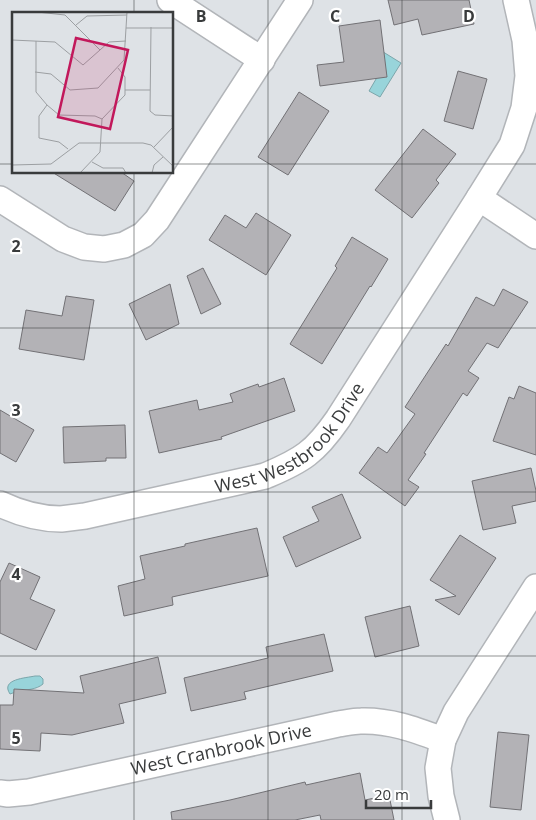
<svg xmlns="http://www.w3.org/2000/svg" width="536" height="820" viewBox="0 0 536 820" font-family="'Open Sans',sans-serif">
	<rect width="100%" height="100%" fill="#dee2e6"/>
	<!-- water -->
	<g fill="#98d4da" stroke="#7ca6ab">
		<path d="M380 50 401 63 380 97 369 91 379 74Z"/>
		<path d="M35 676H40L43 679V684C36 690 27 689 18 692 15 692 13 693 10 694 0 679 26 678 35 676Z"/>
	</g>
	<!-- building -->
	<g fill="#b3b2b6" stroke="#727175">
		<path d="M388 0H469L474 24 422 35 418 19 394 25Z"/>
		<path d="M380 20 387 77 320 86 317 65 344 62 339 26Z"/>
		<path d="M458 71 487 79 473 129 444 121Z"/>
		<path d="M299 92 329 111 288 175 258 157Z"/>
		<path d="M423 129 456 154 436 180 439 183 412 218 375 190Z"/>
		<path d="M52 172H121L134 181 115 211Z"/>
		<path d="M256 213 291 235 266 275 209 240 225 215 246 228Z"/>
		<path d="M352 237 388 259 371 287 370 286 322 364 290 344 337 268 335 266Z"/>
		<path d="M203 268 221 304 201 314 187 276Z"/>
		<path d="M170 284 179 324 146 340 129 304Z"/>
		<path d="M503 289 528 302 498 348 487 343 468 371 479 378 467 396 463 393 424 453 426 454 408 480 419 487 405 506 359 473 378 447 387 453 415 414 405 407 446 344 448 346 476 297 494 306Z"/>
		<path d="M66 296 94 300 84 360 19 349 26 310 62 316Z"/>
		<path d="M284 378 295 411 221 437 222 439 159 453 149 411 197 400 199 410 233 402 230 394 258 384 259 387Z"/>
		<path d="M519 386 536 393V455L493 441 509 397 514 399Z"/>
		<path d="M0 410 34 430 16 462 0 453Z"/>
		<path d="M125 425 126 458H106V461L64 463 63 427Z"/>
		<path d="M531 468 536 491V501L512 506 516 523 483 530 472 481Z"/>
		<path d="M342 494 361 538 296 567 283 537 319 521 312 507Z"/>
		<path d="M257 528 268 576 172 597 173 605 124 616 118 586 145 579 140 556 185 546V544Z"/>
		<path d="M460 535 496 558 459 615 435 600 456 596 430 580Z"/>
		<path d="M9 563 40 577 30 599 55 610 36 650 0 633V582Z"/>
		<path d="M410 606 419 646 375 657 365 617Z"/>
		<path d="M324 634 333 671 244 692 246 699 191 711 184 678 268 658 266 647Z"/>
		<path d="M158 657 166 693 119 704 124 723 72 735 41 733 40 751 0 749V705H13L14 689 84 693 80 676Z"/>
		<path d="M498 732 529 735 521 810 490 807Z"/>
		<path d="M360 773 365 800 389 795 394 820H321L320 815 295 820H172L171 812 230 800 305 782 306 785Z"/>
	</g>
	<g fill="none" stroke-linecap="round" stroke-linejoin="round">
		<!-- minor casing -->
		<g stroke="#b2b5b9" stroke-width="28">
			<g id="minor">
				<path d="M170 0 262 60"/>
				<path d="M479 198 536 236"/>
				<path d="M0 199 63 239 84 247 104 249 124 245 143 235 157 220 300 0"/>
				<path id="s1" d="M0 504C19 513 40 519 61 519 69 518 77 517 85 516L265 476C279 470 294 464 307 454 319 445 329 432 338 419L479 198 512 145 524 108 528 76 525 40 516 0"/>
				<path id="s2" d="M0 793 8 794 29 792 338 724C345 723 354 721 361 721 390 720 416 730 443 740"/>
				<path d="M447 820 441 796 438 768 443 740 456 712 536 587"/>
			</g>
		</g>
		<!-- minor -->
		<use href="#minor" stroke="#fff" stroke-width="25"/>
	</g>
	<!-- grid -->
	<path fill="none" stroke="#393b3c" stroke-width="1" stroke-opacity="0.55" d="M134 0V14M268 0V820M402 0V820M0 164H14M172 164H536M134 172V820M0 328H536M0 492H536M0 656H536"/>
	<g text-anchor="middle" stroke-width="4.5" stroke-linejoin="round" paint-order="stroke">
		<!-- street labels -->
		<g font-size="18" fill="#393b3c" stroke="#fff">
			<text dy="6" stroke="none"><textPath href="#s1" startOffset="314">West Westbrook Drive</textPath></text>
			<text dy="6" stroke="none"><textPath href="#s2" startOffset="226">West Cranbrook Drive</textPath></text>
		</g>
	</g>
	<!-- overview -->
	<g transform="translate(12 12)">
		<rect width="161" height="161" fill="#dee2e6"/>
		<path fill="none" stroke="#9c9fa2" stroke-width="1" d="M25 0 53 3 88 38M64 13 75 4 115 3M139 15 138 99 143 103 162 104M114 16H162M0 28 43 30 71 53 97 30 114 29M24 29V80L35 93 27 104V126L47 130 56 137M23 60 39 62 58 78 86 76 112 48 115 0M113 78H138M35 93 47 103 83 104 90 107M142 135 162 114M80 150 91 156H111L114 161M0 153 39 152 67 131H131L139 133 162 155M68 161 88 140 90 107 113 83V65L106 56M140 161 142 153 151 145"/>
		<path fill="#c2185b" fill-opacity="0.15" stroke="#c2185b" stroke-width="2.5" d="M64 26 116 38 98 117 46 105Z"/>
		<rect width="161" height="161" fill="none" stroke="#393b3c" stroke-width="2.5"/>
	</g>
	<g font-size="16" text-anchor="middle" font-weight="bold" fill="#393b3c" stroke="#fff" stroke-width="4.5" stroke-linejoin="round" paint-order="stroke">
		<text x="201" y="22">B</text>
		<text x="335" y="22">C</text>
		<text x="469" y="22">D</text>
		<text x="16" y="252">2</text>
		<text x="16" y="416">3</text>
		<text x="16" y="580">4</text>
		<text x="16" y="744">5</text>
	</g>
	<!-- scale -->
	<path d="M366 800v8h65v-8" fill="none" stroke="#393b3c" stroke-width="2.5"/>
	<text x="374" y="800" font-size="15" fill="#393b3c" stroke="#ffffff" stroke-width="4" paint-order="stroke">20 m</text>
</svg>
